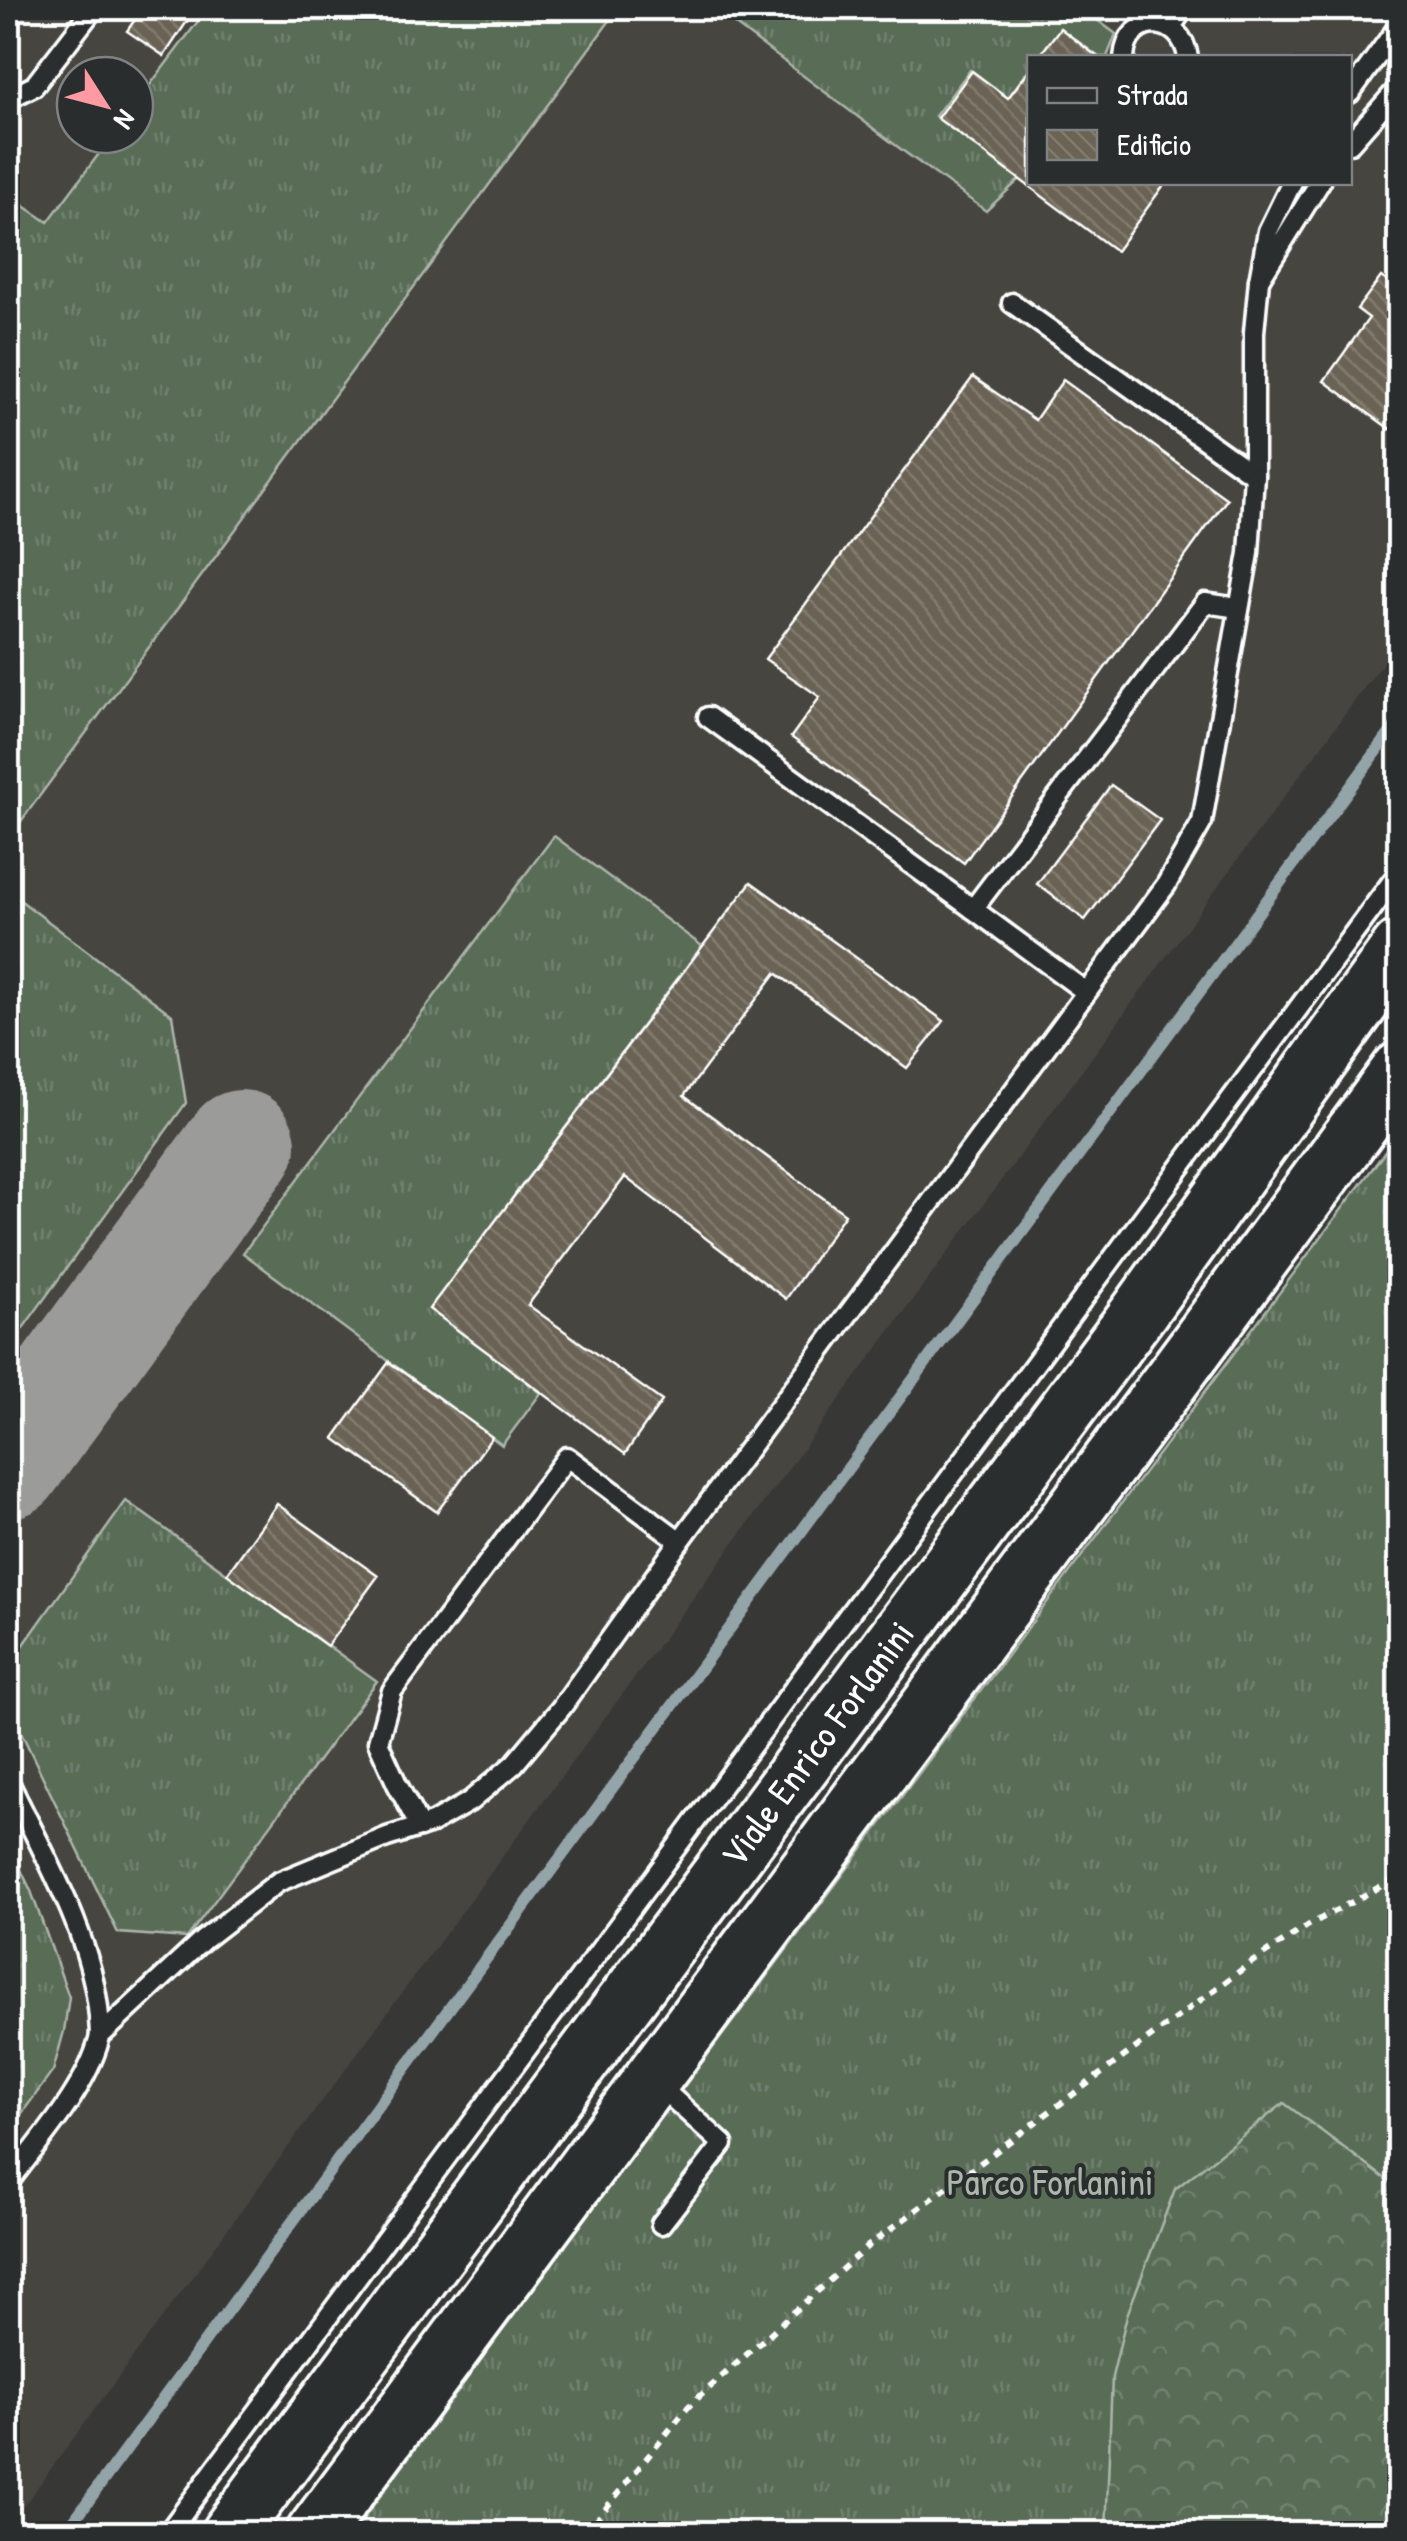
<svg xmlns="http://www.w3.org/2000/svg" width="1407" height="2541" viewBox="0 0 1407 2541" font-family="'Patrick Hand',sans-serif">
	<defs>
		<pattern id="grass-tufts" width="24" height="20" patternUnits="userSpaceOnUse" patternTransform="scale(2.5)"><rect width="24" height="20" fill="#596c57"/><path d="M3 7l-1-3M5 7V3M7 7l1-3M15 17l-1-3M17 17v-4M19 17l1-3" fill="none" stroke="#728270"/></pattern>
		<pattern id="forest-crowns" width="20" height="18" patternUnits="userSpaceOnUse" patternTransform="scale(2.5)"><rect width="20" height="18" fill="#596c57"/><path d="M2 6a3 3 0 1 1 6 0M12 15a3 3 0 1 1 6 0" fill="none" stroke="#728270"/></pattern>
		<pattern id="building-back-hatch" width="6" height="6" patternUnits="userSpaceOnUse" patternTransform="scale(2.5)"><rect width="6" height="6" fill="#6b6454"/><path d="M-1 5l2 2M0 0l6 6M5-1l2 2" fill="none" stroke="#817b6e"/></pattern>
	</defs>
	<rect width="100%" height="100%" fill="#373836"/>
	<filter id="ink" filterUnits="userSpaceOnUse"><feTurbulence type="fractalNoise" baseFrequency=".01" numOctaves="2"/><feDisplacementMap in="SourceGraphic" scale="20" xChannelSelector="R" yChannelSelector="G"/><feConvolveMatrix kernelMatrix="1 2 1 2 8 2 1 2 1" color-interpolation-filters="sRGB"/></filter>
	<g filter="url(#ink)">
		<!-- built -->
		<path fill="#47453f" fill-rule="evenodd" d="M8 8H1399V641L8 2527ZM1030 58H1350V182H1030ZM75 75H135V135H75Z"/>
		<!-- grass -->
		<g fill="url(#grass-tufts)" stroke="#acb6ab" stroke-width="2.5">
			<path d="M208 8H619L8 839V195L48 222 113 135H135V105Z"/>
			<path d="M713 8H1081L1116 34 1107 57H1099L1060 29 1038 57 1030 58 1029 69 1008 98 970 70 935 116 1020 179 986 211 906 153Z"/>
			<path d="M554 836 702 946 430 1308 541 1393 502 1445 243 1253Z"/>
			<path d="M8 891 172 1015 186 1103 8 1349Z"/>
			<path d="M1399 1133V2533L352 2534 644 2140Z"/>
			<path d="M126 1501 377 1681 187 1938 118 1933 8 1705V1667Z"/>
			<path d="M8 1842 31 1891 69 1997 64 2031 53 2071 8 2132Z"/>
		</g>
		<!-- forest -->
		<path fill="url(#forest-crowns)" stroke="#acb6ab" stroke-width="2.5" d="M1284 2103 1399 2189V2533H1106L1112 2377 1127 2315 1175 2189Z"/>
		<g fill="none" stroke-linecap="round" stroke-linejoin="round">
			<!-- stream -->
			<path stroke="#94a5aa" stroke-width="12" d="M64 2534 359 2131 1400 720"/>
			<!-- taxiway -->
			<path stroke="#9b9c9a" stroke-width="110" d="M8 1463 241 1145"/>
		</g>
		<!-- building -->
		<g fill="url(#building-back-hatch)" stroke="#fff" stroke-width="2.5">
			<path d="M143 8H196L164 56 127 31Z"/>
			<path d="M1060 28 1099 58H1038Z"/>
			<path d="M1030 69V182H1166L1116 251 937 118 972 71 1008 98Z"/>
			<path d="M1381 277 1400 290V417L1390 429 1324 381 1369 318 1357 309Z"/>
			<path d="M973 377 1035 420 1063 380 1227 499 964 863 791 737 820 697 765 659Z"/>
			<path d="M1111 785 1160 820 1085 920 1037 884Z"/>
			<path d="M751 882 944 1021 907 1068 776 973 684 1096 845 1214 786 1299 625 1177 528 1305 662 1401 625 1454 429 1309Z"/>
			<path d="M389 1362 492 1437 437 1512 334 1438Z"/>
			<path d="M277 1504 378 1576 327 1646 227 1574Z"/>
		</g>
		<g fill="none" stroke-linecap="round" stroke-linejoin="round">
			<!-- service casing -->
			<g stroke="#fff" stroke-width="25">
				<g id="service">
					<path d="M1171 27 1184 8"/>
					<path d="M1124 58C1127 13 1182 13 1188 58"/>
					<path d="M1350 93 1400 24"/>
					<path d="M8 96 18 94 34 86 94 8"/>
					<path d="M1350 143 1400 86"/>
					<path d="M1292 182 1268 231 1259 280 1320 182"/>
					<path d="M1012 303 1254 475V332L1259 280"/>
					<path d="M708 717 973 909"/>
					<path d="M1086 992 973 909 1205 603 1239 608"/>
					<path d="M8 1780C43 1854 92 1934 99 2017 99 2025 101 2033 99 2040 85 2091 38 2142 8 2183"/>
					<path d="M420 1827 397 1784 378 1742 392 1691 567 1457 680 1541"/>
					<path d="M100 2036 203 1940 278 1882 387 1837 432 1823 469 1802 514 1764 561 1708 680 1541 1166 885 1202 822 1249 553 1254 475"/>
					<path d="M656 2083 723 2144 661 2224"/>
					<path d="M167 2534 1400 871"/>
				</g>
			</g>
			<!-- primary casing -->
			<g stroke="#fff" stroke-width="62">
				<g id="primary">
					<path id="s1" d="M229 2534 1139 1312 1400 948"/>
					<path d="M314 2534 1193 1351 1400 1070"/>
				</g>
			</g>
			<!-- path -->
			<path stroke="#fff" stroke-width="6" stroke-dasharray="8 8" stroke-linecap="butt" d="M585 2534 689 2406 868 2246 1252 1962 1309 1925 1400 1876"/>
			<!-- service -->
			<use href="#service" stroke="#2a2d2e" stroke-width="18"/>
			<!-- primary -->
			<use href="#primary" stroke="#2a2d2e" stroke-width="55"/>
		</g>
	</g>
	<g text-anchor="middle" stroke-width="8" stroke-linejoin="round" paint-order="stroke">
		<!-- street labels -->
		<g font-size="38" fill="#fff" stroke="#2a2d2e">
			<text dy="13" stroke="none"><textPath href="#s1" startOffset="985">Viale Enrico Forlanini</textPath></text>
		</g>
		<!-- park labels -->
		<g font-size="38" fill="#acb6ab" stroke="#2a2d2e">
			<text x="1050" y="2195">Parco Forlanini</text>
		</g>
	</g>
	<!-- margin -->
	<rect width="1407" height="2541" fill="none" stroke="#2a2d2e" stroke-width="40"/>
	<rect x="20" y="20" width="1367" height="2501" fill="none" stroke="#fff" stroke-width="4" filter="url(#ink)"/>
	<!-- legend -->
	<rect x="1027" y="55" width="325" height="130" fill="#2a2d2e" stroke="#7f8182" stroke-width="2.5"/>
	<rect x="1047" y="88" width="50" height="15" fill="#2a2d2e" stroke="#7f8182" stroke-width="2.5"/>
	<text x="1117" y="105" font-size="30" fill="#ffffff">Strada</text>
	<rect x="1047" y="130" width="50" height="30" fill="url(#building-back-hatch)" stroke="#7f8182" stroke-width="2.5"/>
	<text x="1117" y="155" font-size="30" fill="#ffffff">Edificio</text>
	<!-- north arrow -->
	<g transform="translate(105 105) rotate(126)"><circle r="48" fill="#2a2d2e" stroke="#7f8182" stroke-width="2.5"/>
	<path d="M0-8L18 38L0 25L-18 38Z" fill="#ff9aa2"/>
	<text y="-15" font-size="28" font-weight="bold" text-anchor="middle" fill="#ffffff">N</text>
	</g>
</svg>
